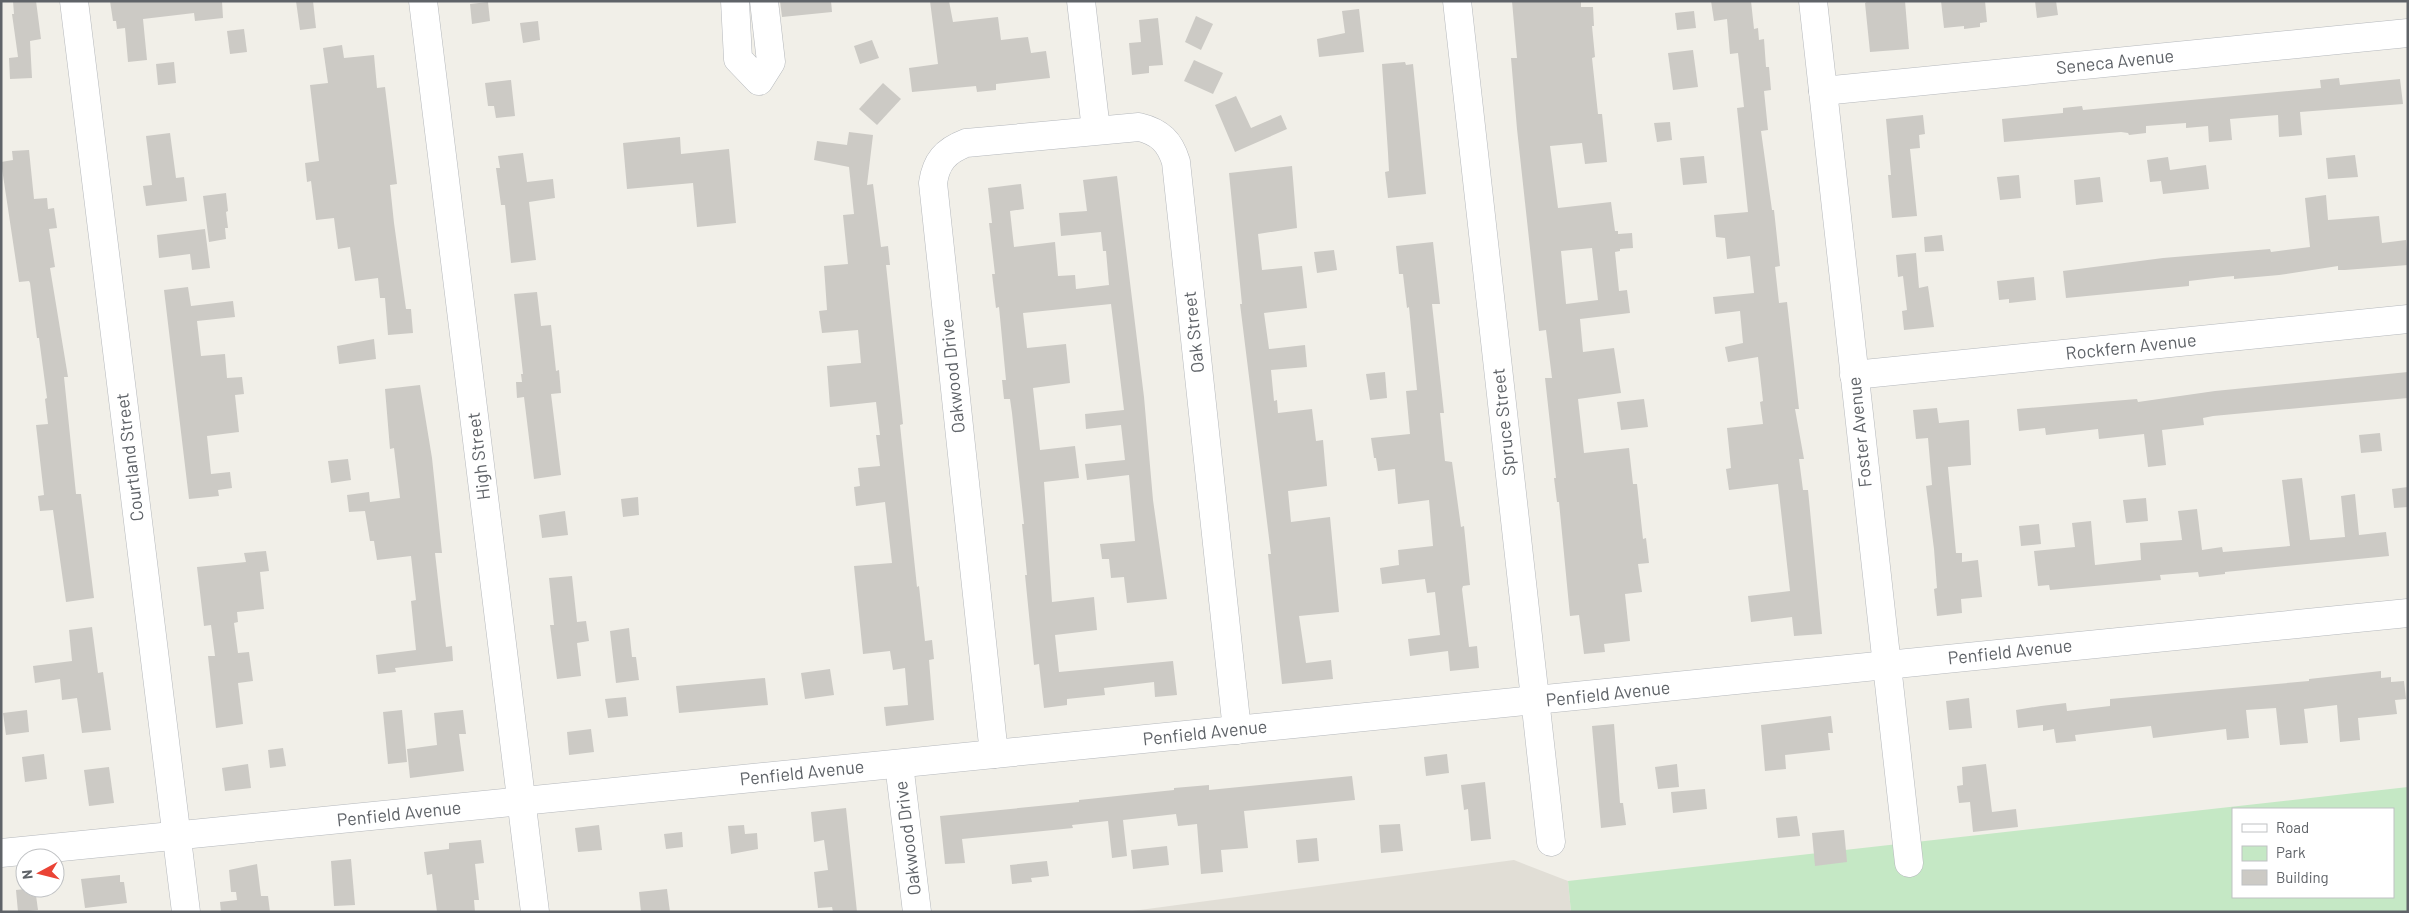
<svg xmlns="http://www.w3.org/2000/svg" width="2409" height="913" viewBox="0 0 2409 913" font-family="Barlow,sans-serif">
	<rect width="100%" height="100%" fill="#f1efe8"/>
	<!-- education -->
	<path fill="#e1ded6" d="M1514 860 1568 881 1571 912H1125Z"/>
	<!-- green -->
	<path fill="#c5e8c5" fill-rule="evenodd" d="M2408 787V912H1571L1568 881ZM2233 809H2393V897H2233Z"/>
	<!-- building -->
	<g fill="#cccac5" fill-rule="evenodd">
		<path d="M13 1H36L41 39 30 41 32 78 10 79 9 58 18 57 12 14H14Z"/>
		<path d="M110 1H222L223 18 195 21 194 13 143 19 147 60 128 62 125 28 117 29 116 21H113Z"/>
		<path d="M296 1H313L316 28 300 30Z"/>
		<path d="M780 1H831L832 12 782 17Z"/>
		<path d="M930 1H949L953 22 998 17 1001 40 1028 37 1031 53 1046 51 1050 78 996 84V90L977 92 976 86 912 92 909 68 938 64Z"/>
		<path d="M1512 1H1581V7H1593L1594 26H1592L1595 57 1592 58 1598 114H1602L1607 162 1585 164 1582 143 1550 146 1558 208 1611 202 1615 231H1618V234L1632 233 1633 248 1620 249V251L1615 252 1619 291 1627 290 1630 313 1580 319 1583 352 1614 348 1621 393 1578 399 1584 453 1629 448 1633 484H1637L1643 539 1646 538 1649 563 1638 564 1642 592 1625 594 1630 641 1604 644 1605 652 1584 654 1579 615 1570 616 1559 502H1557L1554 478H1556L1545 378H1552L1546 330 1539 331 1517 129 1511 58H1517ZM1592 248 1598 300 1566 304 1561 251Z"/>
		<path d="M1711 1H1751L1754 29 1758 28 1759 40 1764 39 1766 67H1769L1771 90 1764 91 1768 130 1761 131 1772 210H1774L1780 266 1775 267 1779 303 1787 302 1799 409H1795L1804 459H1799L1803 490H1808L1822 634 1794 636 1792 617 1751 622 1748 596 1790 591 1778 484 1729 490 1726 469 1731 468 1727 428 1763 424 1760 402 1763 401 1758 357 1728 362 1725 347 1743 343 1740 311 1715 314 1713 297 1754 293 1750 256 1727 259 1725 238 1716 237 1714 215 1748 212 1737 108 1744 107 1738 53 1730 54 1727 19 1714 21Z"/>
		<path d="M1868 1H1905L1909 49 1870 52 1865 3Z"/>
		<path d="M1941 1H1985L1987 22 1980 23V27L1964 29V26L1944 28Z"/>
		<path d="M2035 1H2056L2058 15 2037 18Z"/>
		<path d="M488 2 490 21 472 24 470 4Z"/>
		<path d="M1359 9 1364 52 1319 57 1317 39 1345 33 1342 11Z"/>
		<path d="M1694 11 1696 28 1677 30 1675 13Z"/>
		<path d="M1196 16 1213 24 1201 50 1185 42Z"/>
		<path d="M1158 18 1163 65 1149 66V73L1132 75 1129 43 1141 42 1139 20Z"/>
		<path d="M538 21 540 40 523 43 520 23Z"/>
		<path d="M244 29 247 52 230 54 227 31Z"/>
		<path d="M872 40 879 58 860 64 854 46Z"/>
		<path d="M342 45 344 58 374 55 377 88 385 87 397 184 390 185 394 223 406 309H411L413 333 388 335 385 298H380L378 278 355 281 350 247 338 249 334 218 316 220 311 181 307 182 305 163 319 161 310 85 328 83 323 48Z"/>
		<path d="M1693 50 1698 87 1673 90 1668 53Z"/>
		<path d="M1194 60 1223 73 1213 94 1184 81Z"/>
		<path d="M174 62 176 83 158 85 156 64Z"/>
		<path d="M1405 62 1406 65 1413 64 1426 194 1388 198 1385 172 1389 171 1388 153 1382 64Z"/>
		<path d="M2339 78 2340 85 2400 79 2403 104 2300 112 2302 135 2279 137 2278 115 2230 119 2232 140 2209 142 2208 126 2186 128V123L2146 126V133L2129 135 2128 133 2121 132 2004 142 2002 119 2063 113V108L2082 106 2083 110 2321 88 2320 80Z"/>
		<path d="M511 80 515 116 496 118 494 106H488L485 83Z"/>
		<path d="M883 83 901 99 877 125 859 109Z"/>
		<path d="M1236 96 1251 128 1281 115 1287 129 1235 152 1215 105Z"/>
		<path d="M1923 115 1925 134 1919 135 1920 148 1910 149 1917 216 1892 218 1888 175H1891L1886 119Z"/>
		<path d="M1670 122 1672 140 1657 142 1654 123Z"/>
		<path d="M849 132 873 135 867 185 873 184 881 247 888 246 890 265H886L903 424 900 425 917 587 919 586 925 641 932 640 934 659 929 660 934 720 886 726 884 707 908 705 905 668 893 670 890 651 863 654 854 566 892 563 885 502 856 506 854 487 860 486 858 468 880 466 876 435H880L876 402 830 407 827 366 861 363 858 330 822 333 819 311 827 310 824 266 848 264 843 215 854 214 849 167 814 160 817 141 847 145Z"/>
		<path d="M170 133 176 178 184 177 187 201 146 206 143 186 152 185 146 136Z"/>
		<path d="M680 137 681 154 729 149 736 223 697 227 693 183 627 189 623 143Z"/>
		<path d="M29 150 34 199 47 198 48 209 54 208 57 228 49 229 55 267 50 268 68 377H64L76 494H81L94 598 66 602 53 510 40 511 38 496 44 495 36 425 48 424 45 399 47 398 39 338H37L30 283 29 281 19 282 1 162 13 160 12 151Z"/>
		<path d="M523 153 527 182 553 179 555 198 529 202 536 260 511 263 505 205H501L496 168H500L498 156Z"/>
		<path d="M2355 155 2358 177 2328 179 2326 158Z"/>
		<path d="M1704 156 1707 183 1683 185 1680 158Z"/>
		<path d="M2168 157 2170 170 2206 165 2209 189 2163 194 2161 181 2150 182 2147 160Z"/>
		<path d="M1292 166 1297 228 1258 234 1262 270 1302 266 1307 308 1264 313 1269 349 1305 345 1307 367 1271 370 1274 401 1277 400 1278 413 1312 409 1316 441 1323 440 1327 486 1288 491 1291 522 1330 517 1339 612 1299 616 1306 663 1331 660 1333 679 1282 684 1268 554H1271L1240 304H1242L1229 173Z"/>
		<path d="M2019 175 2021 198 2000 200 1997 177Z"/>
		<path d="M1117 176 1144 397 1153 500 1167 599 1127 603 1124 577 1111 578 1109 559H1102L1100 544 1135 541 1129 475 1087 480 1085 464 1125 460 1121 425 1086 429 1085 414 1124 410 1111 304 1023 313 1027 348 1066 344 1070 383 1033 388 1040 450 1075 446 1079 478 1044 482 1052 602 1094 597 1097 630 1055 635 1059 672 1173 661 1177 695 1155 697 1154 682 1104 688 1105 695 1067 699V705L1044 708 1039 664 1034 665 1025 575H1027L1022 524H1024L1012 413 1010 399H1004L1002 380H1006L999 307 996 308 992 274H995L989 223H992L988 188 1021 184 1024 209 1010 211 1014 247 1055 242 1058 276 1075 275 1076 289 1109 285 1106 251H1103L1101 232 1061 236 1059 213 1087 211 1083 180Z"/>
		<path d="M2100 177 2103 202 2076 205 2074 180Z"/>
		<path d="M226 193 228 211 226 212 228 228H225L226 239 209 242 203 196Z"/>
		<path d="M2326 195 2328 220 2379 216 2382 243 2406 240 2408 265 2345 270H2338V266L2279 275 2234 279V276L2223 277 2189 281V286L2066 298 2063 271 2163 258 2270 249 2271 252 2310 247 2305 198Z"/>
		<path d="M205 229 210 268 192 270 190 254 159 258 157 235Z"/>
		<path d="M1942 235 1944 251 1925 252 1924 237Z"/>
		<path d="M1433 242 1440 304H1432L1444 413H1440L1445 461 1452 462 1461 527 1464 526 1470 585 1463 586 1462 589 1469 647 1477 646 1479 668 1450 671 1448 651 1410 656 1408 639 1440 635 1435 592 1427 593 1425 579 1382 584 1380 568 1399 565 1398 550 1433 546 1429 500 1398 504 1395 469 1378 471 1376 458H1374L1371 438 1410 434 1406 391 1417 390 1409 307 1407 308 1403 274H1399L1396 246Z"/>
		<path d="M1334 250 1337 270 1317 273 1314 252Z"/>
		<path d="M1916 253 1919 288 1928 286 1934 327 1904 330 1902 311 1907 310 1903 276 1898 277 1896 255Z"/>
		<path d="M2034 277 2036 300 2009 303V299L1999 300 1997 281Z"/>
		<path d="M188 287 191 306 233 301 235 317 197 321 201 356 225 354 227 378 242 377 244 394 235 395 239 432 207 436 211 474 230 472 232 488 218 490 219 496 189 499 164 290Z"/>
		<path d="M537 292 541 326 551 325 556 371 559 370 561 393 551 394 561 475 534 479 524 397 517 398 516 382H522L521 374H523L514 294Z"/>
		<path d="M374 339 376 359 339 364 337 346Z"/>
		<path d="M1385 372 1387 398 1370 400 1366 374Z"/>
		<path d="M2408 372V398L2213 416 2203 418 2204 425 2162 430 2166 465 2148 467 2144 434 2099 439 2098 429 2046 435 2045 428 2019 431 2017 409 2137 399 2138 402 2215 391Z"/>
		<path d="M420 385 432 458 442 553H435L441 606 446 647 452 646 453 661 395 668 396 672 378 674 376 655 416 650 411 601 416 600 411 556 377 560 374 541H370L365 511 349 512 347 495 369 492 370 502 400 498 394 448 390 449 385 389Z"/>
		<path d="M1644 399 1648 427 1621 430 1617 402Z"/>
		<path d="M1937 408 1939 423 1969 420 1971 465 1948 467 1956 553H1962V562L1978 560 1982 597 1961 599 1962 613 1937 616 1934 589 1937 588 1934 549 1926 486 1932 485 1928 438 1916 439 1913 410Z"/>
		<path d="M2380 433 2382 451 2361 453 2359 435Z"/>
		<path d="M348 459 351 480 331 483 328 461Z"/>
		<path d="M2302 478 2310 540 2345 537 2341 496 2355 494 2359 535 2386 532 2389 556 2225 572V574L2199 577 2198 572 2160 575 2161 580 2050 590 2049 585 2038 586 2034 551 2075 547 2072 523 2091 521 2095 565 2141 560 2140 543 2182 540 2178 511 2197 509 2202 550 2222 547 2223 552 2290 546 2282 480Z"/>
		<path d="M2408 487V507L2394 508 2392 489Z"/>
		<path d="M638 497 639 515 623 517 621 499Z"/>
		<path d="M2146 498 2148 521 2126 523 2123 500Z"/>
		<path d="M565 511 568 535 542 538 539 515Z"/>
		<path d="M2039 524 2041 544 2021 546 2019 526Z"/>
		<path d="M266 551 269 571 260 572 264 609 237 612 238 622 234 623 238 653 249 652 253 681 238 683 243 724 216 728 208 656H215L211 625 204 626 197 567 246 562 244 553Z"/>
		<path d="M572 576 577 622 586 621 589 641 577 643 581 676 557 679 550 625H554L549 578Z"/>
		<path d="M92 627 98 673 103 672 111 730 82 733 77 698 62 700 60 679 35 683 33 666 72 661 69 630Z"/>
		<path d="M629 628 632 657H636L639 680 616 683 610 631Z"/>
		<path d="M830 669 834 695 805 699 801 673Z"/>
		<path d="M2381 671V678L2391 677V682L2404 681 2406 699 2395 700 2397 714 2358 718 2360 740 2340 742 2337 705 2304 709 2308 743 2280 745 2276 708 2246 710 2249 738 2227 740 2226 729 2153 738 2151 726 2075 735 2076 741 2056 743 2054 729 2043 731V725L2018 728 2016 710 2041 706 2066 703 2067 711 2110 706V699L2309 681V679Z"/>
		<path d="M765 678 768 705 679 713 676 686Z"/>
		<path d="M626 697 628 716 608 718 605 699Z"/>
		<path d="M1969 698 1972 728 1949 730 1946 701Z"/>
		<path d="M27 710 29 732 6 735 3 713Z"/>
		<path d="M402 710 407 762 388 764 383 712Z"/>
		<path d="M463 710 466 734H459L464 771 410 778 407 749 437 745 434 713Z"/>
		<path d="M1831 716 1833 733H1828L1830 750 1785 755 1786 769 1765 771 1761 725Z"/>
		<path d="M1614 724 1620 803H1623L1626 825 1601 828 1592 726Z"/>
		<path d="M591 729 594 752 569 755 567 732Z"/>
		<path d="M283 748 286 766 270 768 268 750Z"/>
		<path d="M44 754 47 779 25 782 22 757Z"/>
		<path d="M1447 754 1449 773 1426 776 1424 757Z"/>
		<path d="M248 764 251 788 225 791 222 768Z"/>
		<path d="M1677 764 1679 787 1658 789 1655 767Z"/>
		<path d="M1986 764 1992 812 2016 809 2018 827 1973 832 1970 802 1959 803 1957 786 1963 785 1962 767Z"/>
		<path d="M109 767 114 803 89 806 84 770Z"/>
		<path d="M1352 776 1355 800 1244 811 1248 848 1221 850 1223 872 1201 874 1197 824 1178 826 1176 814 1123 820 1127 856 1112 858 1108 821 1072 825 1073 828 962 839 965 863 945 864 940 816 1079 802V800L1174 790V788L1209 785V790Z"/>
		<path d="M1485 782 1491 839 1471 841 1468 809 1464 810 1461 785Z"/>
		<path d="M1705 789 1707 809 1673 813 1671 792Z"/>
		<path d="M846 808 857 912H833L832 907 818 908 814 872 828 870 824 840 814 842 811 812Z"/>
		<path d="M1797 816 1800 836 1778 838 1776 818Z"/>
		<path d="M1400 824 1403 851 1381 853 1379 825Z"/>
		<path d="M599 825 602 850 578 852 575 828Z"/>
		<path d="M744 825 745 834 757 833 758 849 731 854 728 826Z"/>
		<path d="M1844 830 1847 862 1815 866 1812 833Z"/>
		<path d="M682 832 683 847 666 849 664 834Z"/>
		<path d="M1317 838 1319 861 1298 863 1296 840Z"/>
		<path d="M481 840 484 863 475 864 479 900H474L475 912H437L432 874 427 875 424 852 449 849V843Z"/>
		<path d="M1167 846 1169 865 1133 869 1131 850Z"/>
		<path d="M351 859 355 905 334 906 331 861Z"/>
		<path d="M1047 861 1049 876 1031 878 1032 882 1012 884 1010 865Z"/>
		<path d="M257 864 261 896H268L270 912H221L220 902 237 900 236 892H231L229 870Z"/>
		<path d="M120 875V882H124L127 903 85 908 81 879Z"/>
		<path d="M35 888 38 910 18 912 16 890Z"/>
		<path d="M667 889 670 912H641L639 892Z"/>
	</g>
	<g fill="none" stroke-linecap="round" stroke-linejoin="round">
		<!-- minor casing -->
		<g stroke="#b5b8bc" stroke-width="29">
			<g id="minor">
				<path d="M74 1 186 912"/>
				<path d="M423 1 535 912"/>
				<path d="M735 1 738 59 759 81 771 62 764 1"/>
				<path d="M1081 1 1096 130"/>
				<path d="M1457 1 1551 842"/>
				<path d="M1813 1 1909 863"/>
				<path d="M1823 91 2408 33"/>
				<path d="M1854 375 2408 319"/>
				<path d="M994 754 933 183C936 162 945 151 966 143L1139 127C1160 132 1170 142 1176 162L1237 730"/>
				<path d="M899 764 917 912"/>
				<path d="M1 853 2408 613"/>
			</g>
		</g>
		<!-- minor -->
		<use href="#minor" stroke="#fff" stroke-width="28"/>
	</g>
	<g text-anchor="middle" stroke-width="4" stroke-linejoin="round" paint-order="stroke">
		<!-- street labels -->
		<g font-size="18" fill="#5f6368" stroke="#fff">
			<text transform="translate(2115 62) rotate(-6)" y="6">Seneca Avenue</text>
			<text transform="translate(1194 332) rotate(-96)" y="6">Oak Street</text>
			<text transform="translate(2131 347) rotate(-6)" y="6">Rockfern Avenue</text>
			<text transform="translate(953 376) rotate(-96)" y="6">Oakwood Drive</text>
			<text transform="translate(1504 422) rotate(-96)" y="6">Spruce Street</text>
			<text transform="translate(1860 432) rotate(-96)" y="6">Foster Avenue</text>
			<text transform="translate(479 456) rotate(-97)" y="6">High Street</text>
			<text transform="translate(130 457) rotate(-97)" y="6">Courtland Street</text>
			<text transform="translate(2010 652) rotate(-6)" y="6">Penfield Avenue</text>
			<text transform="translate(1608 694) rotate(-6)" y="6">Penfield Avenue</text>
			<text transform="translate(1205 733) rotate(-6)" y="6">Penfield Avenue</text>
			<text transform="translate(802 773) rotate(-6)" y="6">Penfield Avenue</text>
			<text transform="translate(399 814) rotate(-6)" y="6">Penfield Avenue</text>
			<text transform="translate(908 838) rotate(-97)" y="6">Oakwood Drive</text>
		</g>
	</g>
	<!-- border -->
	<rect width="2409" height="913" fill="none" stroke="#5f6368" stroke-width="5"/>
	<!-- legend -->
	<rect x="2232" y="808" width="162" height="90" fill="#ffffff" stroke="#bfc1c3"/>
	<rect x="2242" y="824" width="25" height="8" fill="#ffffff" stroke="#bfc1c3"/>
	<text x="2276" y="833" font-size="15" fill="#5f6368">Road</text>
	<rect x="2242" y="846" width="25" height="15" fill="#c5e8c5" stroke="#bfc1c3"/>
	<text x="2276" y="858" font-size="15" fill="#5f6368">Park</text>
	<rect x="2242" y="870" width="25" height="15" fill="#cccac5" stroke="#bfc1c3"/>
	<text x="2276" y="883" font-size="15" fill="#5f6368">Building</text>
	<!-- north arrow -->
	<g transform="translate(40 873) rotate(263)"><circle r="24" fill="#ffffff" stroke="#bfc1c3"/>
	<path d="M0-4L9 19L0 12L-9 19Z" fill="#ea4335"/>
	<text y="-8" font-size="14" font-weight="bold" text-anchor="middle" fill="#5f6368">N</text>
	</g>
</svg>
